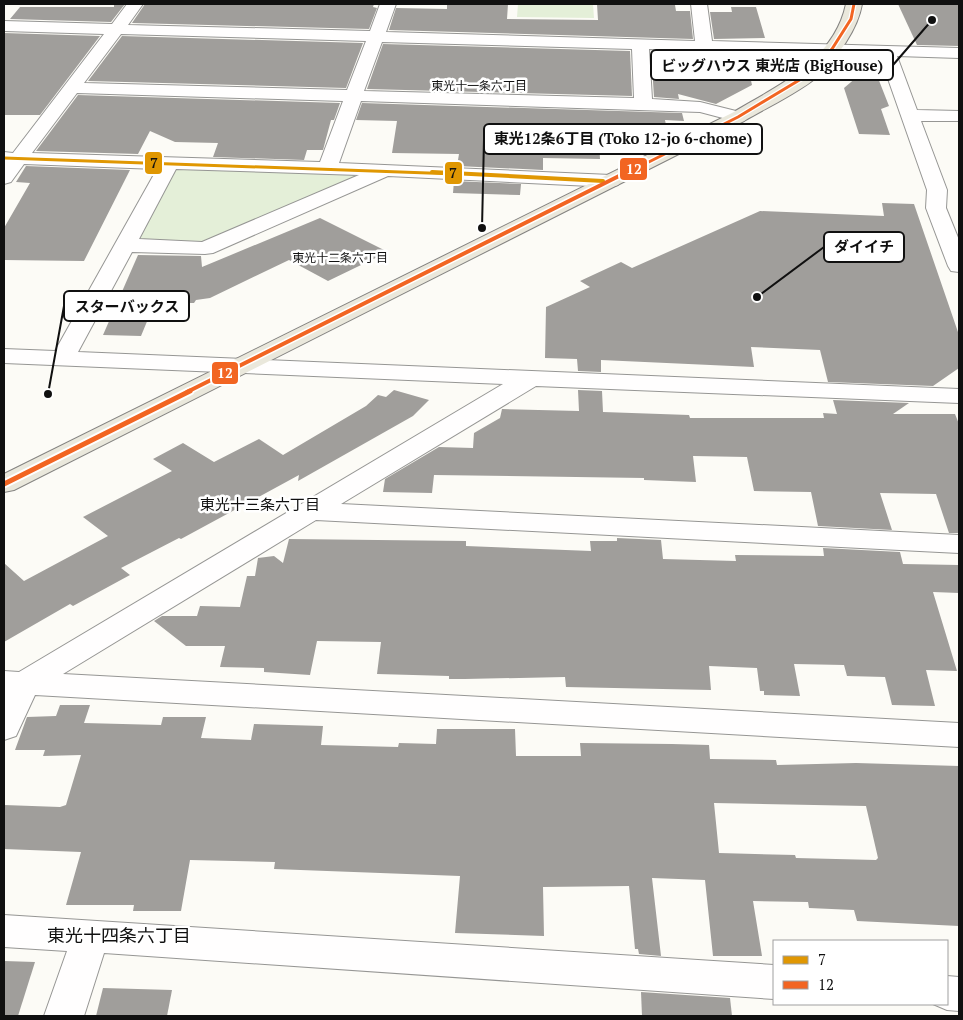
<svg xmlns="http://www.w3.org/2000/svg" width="963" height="1020" viewBox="0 0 963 1020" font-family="'PT Serif','Noto Sans JP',serif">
	<rect width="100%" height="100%" fill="#fcfbf6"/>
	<!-- green -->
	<g fill="#e4efd8">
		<path d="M518 4H593L594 18 517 17Z"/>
		<path d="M170 163 387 170 205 248 124 245Z"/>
	</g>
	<!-- building -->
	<g fill="#a09e9b" fill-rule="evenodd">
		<path d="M114 4H125L111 22 10 19 20 7H114Z"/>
		<path d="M145 4H374L373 7 377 8 369 29 132 23Z"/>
		<path d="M447 4H508L507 19 598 20 597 4 675 5 676 11H690L693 39 389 30 396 8 447 9Z"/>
		<path d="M898 4H959V46L917 45Z"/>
		<path d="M731 7H756L765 38 714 39 710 12H732Z"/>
		<path d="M4 33 100 36 40 115H4Z"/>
		<path d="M122 36 363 43 346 88 88 81Z"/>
		<path d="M383 44 630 51 632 96 367 89Z"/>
		<path d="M651 51 745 54 752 85 716 104 678 94 679 99 654 97Z"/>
		<path d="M868 76 878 78 889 106 881 109 890 135 859 134 844 88 857 77Z"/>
		<path d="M78 95 340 103 334 120H331L323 150H307L304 160 213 157 218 143 175 142 150 131 138 154 36 151Z"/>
		<path d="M362 103 682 113 684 121 665 120 666 125H598L600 159 543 158V170L457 166 459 154 392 153 397 121 356 120Z"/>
		<path d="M26 166 130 170 84 261 4 260V228L30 183 16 182Z"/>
		<path d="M454 181 521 184 520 195 453 193Z"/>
		<path d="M882 203 914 204 959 335V368L933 386 828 382 820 350 751 347 754 367 601 360V372L578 371 577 359 545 358 546 307 590 287 580 281 621 262 632 268 760 211 884 216Z"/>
		<path d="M320 218 388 252 328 281 289 260 210 298 196 300 194 303H186L184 308 153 307 141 336 103 335 138 255 201 256 202 267Z"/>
		<path d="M394 390 429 400 413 416 298 481 299 475 181 539 179 538 121 568 130 575 73 606 70 604 4 642V563L24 581 108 536 83 517 172 471 153 459 183 443 214 462 259 439 283 455 366 406 378 395 386 397Z"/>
		<path d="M578 390 602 391 603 412 689 415 690 418H824L823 413 837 414 833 400 909 403 893 414H955L959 424V533H949L936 494 880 493 892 530 818 526 811 492 754 491 747 457 693 456 696 482 644 480V478L434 475 432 493 383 492 385 479 439 447 473 448 474 433 500 418 502 409 579 411Z"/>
		<path d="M617 538 661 540 663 559 736 561 735 555 824 556 823 548 900 552 903 564 959 565V593L933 592 957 671 926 670 935 706 892 705 885 677 847 676 844 665 794 664 800 696 764 695V691H760L757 668 709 666 711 690 566 687 565 677 465 679H449V676L377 674 381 642 317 641 310 675 264 672V668L220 667 225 646H186L154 621 162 616H197L200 606 240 607 247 576H255L258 558 274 556 283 563 289 539 466 541V546L591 551 590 541H617Z"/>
		<path d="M60 705H90L84 723 161 725 163 717H206L201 738 251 740 254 724 323 726 321 745 398 747 399 743 436 744 437 729H515L516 756H581L580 743 672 744 709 745 710 759 776 760 777 765 856 763 959 766V926L857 921 854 910 809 908 808 902 753 901 762 956H713L705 880 652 878 661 956 639 954 638 949H635L629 886 543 887 544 936 455 933 460 876 274 869 275 862 190 860 181 911H133L134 905H66L81 852 4 849V805L60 807 66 805 81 755 43 756 45 750H15L27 717 56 716ZM714 803 866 806 878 858 876 860 796 858 795 855 719 853Z"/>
		<path d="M4 961 35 962 18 1016H4Z"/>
		<path d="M103 988 172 990 167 1016H96Z"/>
		<path d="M641 992 730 998 732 1016H642Z"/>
	</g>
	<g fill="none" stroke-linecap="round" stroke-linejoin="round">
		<!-- street casing -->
		<g stroke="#969694" stroke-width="2">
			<g id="street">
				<path d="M127 4H143L128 25 370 31 380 4H396L386 32 695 41 691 4H707L712 41 959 48V58L897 56 917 110 959 111V121H921L947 190 946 208 959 240V272L951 271 948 266 926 208 927 190 880 56 649 49 652 99 700 102 744 113 747 117 744 121 738 122 700 112 361 101 339 163 611 175 618 177 621 181 618 185 611 187 388 176 213 253 205 254 132 252 78 352 959 389V403L536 386 341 504 959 535V553L316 520 63 674 959 723V747L35 695 16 736 4 740V671L19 672 503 384 4 363V349L55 351 157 169 24 164 11 182 4 184V152L13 153 104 34 4 31V21L112 24ZM121 34 366 41 347 90 84 83ZM382 42 632 49 634 98 364 91ZM77 93 343 101 320 162 32 153ZM176 169 359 175 202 242 139 239Z"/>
				<path d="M4 915 774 965V999L104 953 84 1016H44L67 951 4 947Z"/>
				<path d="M947 976 959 977V1011L947 1010 933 1004H947Z"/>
			</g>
		</g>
		<!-- primary casing -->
		<g stroke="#848381" stroke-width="2">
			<path id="primary" d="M846 4H862C858 29 837 58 818 76 802 91 764 109 744 121L14 490 4 492V474L732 113C777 86 834 61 846 4Z"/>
		</g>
		<!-- street -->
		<use href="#street" fill="#fffefe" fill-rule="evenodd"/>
		<!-- primary -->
		<use href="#primary" fill="#eae8dc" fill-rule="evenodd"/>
		<!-- bus-1-far1 casing -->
		<g stroke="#fff" stroke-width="5.5">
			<path id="bus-1-far1" d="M4 158 456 174"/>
		</g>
		<!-- bus-1 casing -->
		<g stroke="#fff" stroke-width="7">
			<path id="bus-1" d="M432 172 603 181"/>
		</g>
		<!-- bus-2-far2 casing -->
		<g stroke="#fff" stroke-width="5.5">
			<path id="bus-2-far2" d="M625 174 738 117 811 73 832 49 851 19 854 4"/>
		</g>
		<!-- bus-2-far1 casing -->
		<g stroke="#fff" stroke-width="7">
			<path id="bus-2-far1" d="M187 392 627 172"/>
		</g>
		<!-- bus-2 casing -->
		<g stroke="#fff" stroke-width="9">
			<path id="bus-2" d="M4 484 190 391"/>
		</g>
		<!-- bus-1-far1 -->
		<use href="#bus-1-far1" stroke="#e09702" stroke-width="3"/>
		<!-- bus-1 -->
		<use href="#bus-1" stroke="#e09702" stroke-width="4"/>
		<!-- bus-2-far2 -->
		<use href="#bus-2-far2" stroke="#f26522" stroke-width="3"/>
		<!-- bus-2-far1 -->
		<use href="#bus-2-far1" stroke="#f26522" stroke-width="4"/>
		<!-- bus-2 -->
		<use href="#bus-2" stroke="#f26522" stroke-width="5"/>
	</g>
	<g text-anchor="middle" stroke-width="5" stroke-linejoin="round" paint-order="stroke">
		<!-- far-neighbourhood labels -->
		<g font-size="12" fill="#101010" stroke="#fff">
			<text x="479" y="90">東光十一条六丁目</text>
			<text x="340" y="262">東光十二条六丁目</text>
		</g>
		<!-- neighbourhood labels -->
		<g font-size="15" fill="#101010" stroke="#fff">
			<text x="260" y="510">東光十三条六丁目</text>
		</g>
		<!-- near-neighbourhood labels -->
		<g font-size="18" fill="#101010" stroke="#fff">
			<text x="119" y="942">東光十四条六丁目</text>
		</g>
	</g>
	<!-- callouts -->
	<path fill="none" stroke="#101010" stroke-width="2" d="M932 20L893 65M482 228L484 139M757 297L824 247M48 394L64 306"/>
	<g fill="#101010" stroke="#fff" stroke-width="2">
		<circle cx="932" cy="20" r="5"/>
		<circle cx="482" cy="228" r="5"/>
		<circle cx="757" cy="297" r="5"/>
		<circle cx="48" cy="394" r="5"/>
	</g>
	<g fill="#fff" stroke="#101010" stroke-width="2">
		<rect x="651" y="50" width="242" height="30" rx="5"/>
		<rect x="484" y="124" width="278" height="30" rx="5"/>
		<rect x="824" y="232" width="80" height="30" rx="5"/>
		<rect x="64" y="291" width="125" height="30" rx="5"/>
	</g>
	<g font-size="15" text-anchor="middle" font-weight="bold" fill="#101010">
		<text x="772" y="71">ビッグハウス 東光店 (BigHouse)</text>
		<text x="623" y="144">東光12条6丁目 (Toko 12-jo 6-chome)</text>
		<text x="864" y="252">ダイイチ</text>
		<text x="127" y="312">スターバックス</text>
	</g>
	<g stroke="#fff" stroke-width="2">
		<rect x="144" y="151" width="19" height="24" rx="5" fill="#e09702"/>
		<rect x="619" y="157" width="29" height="24" rx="5" fill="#f26522"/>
		<rect x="444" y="161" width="19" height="24" rx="5" fill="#e09702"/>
		<rect x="211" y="361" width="28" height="24" rx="5" fill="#f26522"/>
	</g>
	<g font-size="14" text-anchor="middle" font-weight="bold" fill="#fff">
		<text x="634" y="174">12</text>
		<text x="225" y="378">12</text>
	</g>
	<g font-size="14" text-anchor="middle" font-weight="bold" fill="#111">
		<text x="154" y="168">7</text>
		<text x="453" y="178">7</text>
	</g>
	<!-- border -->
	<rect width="963" height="1020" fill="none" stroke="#101010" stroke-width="10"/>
	<!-- legend -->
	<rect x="773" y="940" width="175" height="65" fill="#ffffff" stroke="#9f9f9f"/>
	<rect x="783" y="956" width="25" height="8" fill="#e09702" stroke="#9f9f9f"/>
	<text x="818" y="965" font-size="15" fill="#101010">7</text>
	<rect x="783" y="981" width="25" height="8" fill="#f26522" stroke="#9f9f9f"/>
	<text x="818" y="990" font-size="15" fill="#101010">12</text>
</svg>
